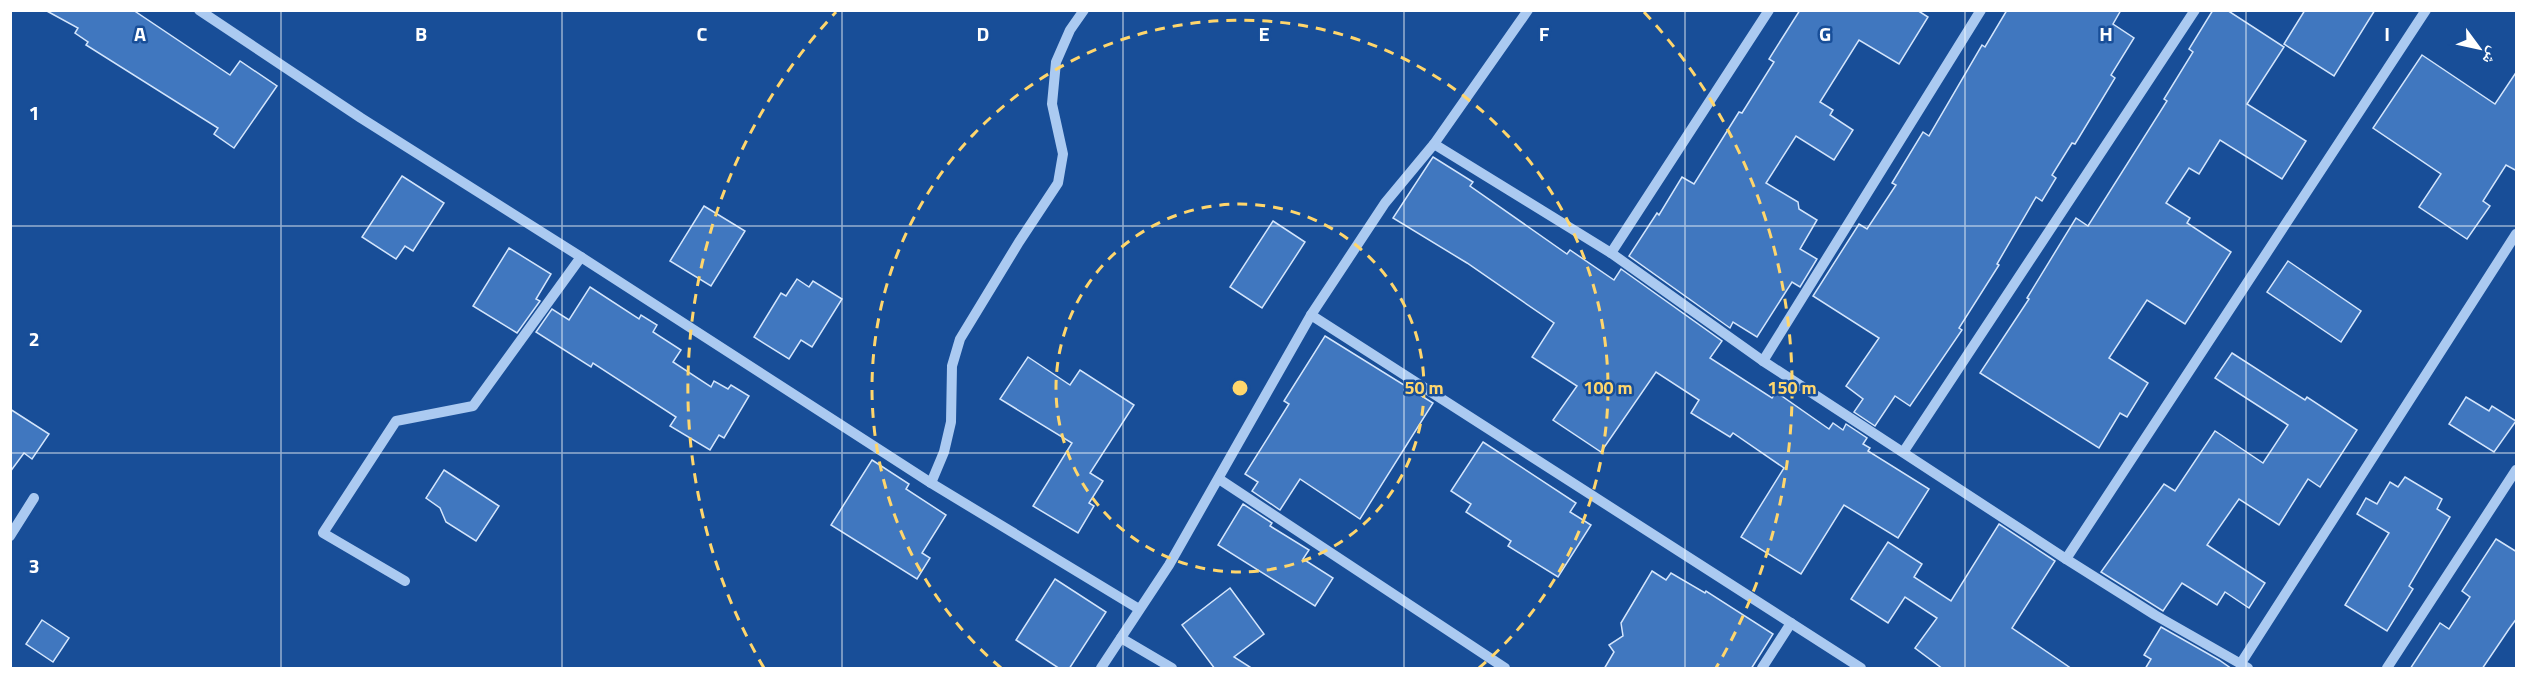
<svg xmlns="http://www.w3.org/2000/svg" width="2527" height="679" viewBox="0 0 2527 679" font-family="'Titillium Web','Noto Naskh Arabic',sans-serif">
	<rect width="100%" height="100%" fill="#184e98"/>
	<!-- building -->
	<g fill="#4077bf" stroke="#d3e5fc" stroke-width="1.5">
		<path d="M45 10H133L230 75 240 61 277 86 234 148 214 134 218 128 86 45 88 42 75 33 78 28Z"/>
		<path d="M1800 10H1917L1928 17 1899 64 1859 40 1820 102 1833 110 1830 115 1853 130 1834 160 1796 136 1766 183 1798 202 1799 209 1817 220 1800 249 1817 259 1800 287 1792 282 1757 337 1733 322 1730 328 1629 256 1657 213 1659 215 1682 177 1694 184 1739 112 1742 113 1774 62 1769 59Z"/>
		<path d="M2007 10H2121L2113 24 2134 38 2111 75 2115 78 2075 144 2072 143 2052 175 2056 178 2042 201 2036 197 1997 264 1999 265 1959 328 1962 330 1910 406 1895 396 1875 426 1854 412 1863 399 1846 386 1879 338 1813 296 1859 224 1867 229 1896 185 1892 183 1923 132 1929 136 1982 45 1985 47Z"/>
		<path d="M2213 10H2227L2284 47 2247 104 2306 141 2282 179 2220 140 2199 174 2189 168 2166 203 2190 218 2187 223 2231 252 2185 324 2147 300 2109 358 2148 383 2127 417 2120 413 2099 448 1980 373 2029 299 2027 298 2076 218 2088 226 2167 101 2164 99 2193 52 2189 49Z"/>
		<path d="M2305 10H2375L2334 76 2284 44Z"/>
		<path d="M2422 55 2495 104 2517 71V171L2506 165 2483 201 2490 206 2467 239 2419 207 2441 174 2373 128Z"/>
		<path d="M1433 157 1473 182 1470 186 1567 254 1570 250 1614 280 1621 269 1722 341 1710 358 1772 398 1776 392 1829 429 1833 423 1843 430 1846 424 1867 438 1863 444 1870 448 1868 451 1929 489 1898 538 1844 505 1801 574 1741 537 1784 468 1733 433 1730 437 1691 413 1699 400 1656 372 1601 452 1553 420 1577 386 1532 357 1554 323 1467 263 1393 218Z"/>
		<path d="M402 176 444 203 413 251 405 246 396 259 362 237Z"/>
		<path d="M704 206 745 231 711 286 670 261Z"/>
		<path d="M1273 221 1305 242 1262 308 1230 287Z"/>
		<path d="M509 248 551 274 536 299 540 301 517 333 473 306Z"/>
		<path d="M2288 261 2361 311 2341 342 2267 292Z"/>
		<path d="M797 279 809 287 813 281 842 299 812 347 801 340 789 359 754 337 781 293 786 296Z"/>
		<path d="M590 287 639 319 641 315 657 325 653 332 681 350 673 362 711 387 714 381 728 389 731 385 749 396 724 438 719 435 710 450 670 426 676 417 593 363 591 367 536 332 552 309 569 320Z"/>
		<path d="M1325 336 1433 403 1360 519 1300 479 1280 510 1252 491 1258 482 1245 474 1289 404 1284 401Z"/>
		<path d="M2232 353 2305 400 2307 397 2357 430 2320 487 2308 479 2279 525 2239 499 2207 545 2265 583 2249 608 2225 592 2217 605 2182 583 2163 611 2101 572 2164 484 2175 491 2215 431 2263 463 2288 425 2215 378Z"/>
		<path d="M1028 357 1070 385 1080 370 1134 405 1090 473 1103 481 1089 503 1094 506 1078 533 1033 506 1072 443 1000 399Z"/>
		<path d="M2466 397 2489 411 2492 406 2516 421 2494 452 2449 424Z"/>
		<path d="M10 409 49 434 32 459 24 453 10 472Z"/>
		<path d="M1483 442 1576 503 1570 512 1591 525 1558 577 1508 546 1511 541 1466 512 1471 504 1451 491Z"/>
		<path d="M872 460 909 484 906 489 946 515 922 553 930 558 917 579 831 525Z"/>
		<path d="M444 470 499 506 476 541 446 522 440 508 426 498Z"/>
		<path d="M2405 477 2442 499 2437 509 2450 517 2409 586 2413 589 2387 631 2345 605 2389 533 2357 514 2366 498 2377 504 2390 482 2398 487Z"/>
		<path d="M1243 504 1272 523 1270 526 1309 550 1303 559 1333 578 1315 606 1218 545Z"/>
		<path d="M1999 524 2055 561 2012 628 2072 669H1943L1915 648 1937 618 1905 597 1888 623 1851 599 1888 542 1922 564 1914 577 1951 601Z"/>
		<path d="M2496 539 2517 552V618L2509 629 2482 669H2410L2440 623 2449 629 2470 597 2462 591Z"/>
		<path d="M1652 571 1666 580 1671 573 1705 593 1706 591 1773 634 1751 669H1604L1614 652 1609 645 1623 636 1621 623Z"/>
		<path d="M1055 579 1106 612 1069 669H1060L1016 640Z"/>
		<path d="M1230 588 1264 634 1234 657 1253 669H1215L1182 625Z"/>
		<path d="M42 620 69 638 53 662 26 644Z"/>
		<path d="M2161 627 2219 660 2232 669H2145L2151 659 2144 655Z"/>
	</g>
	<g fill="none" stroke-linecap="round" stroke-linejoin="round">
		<!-- minor -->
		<g stroke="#abcaf1" stroke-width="10">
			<path d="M199 10 361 118 581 257 931 483 1139 609"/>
			<path d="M1434 144 1611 253 1763 361 2066 559 2426 10"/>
			<path d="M1611 253 1769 10"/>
			<path d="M1311 315 1861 668"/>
			<path d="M1763 361 1981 10"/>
			<path d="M1904 451 2195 10"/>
			<path d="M1219 479 1505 668"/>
			<path d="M931 483 944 452 951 422 952 366 960 339 1019 242 1058 183 1063 154 1052 104 1056 62 1070 30 1084 10"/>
			<path d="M10 536 34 498"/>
			<path d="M2066 559 2155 615 2248 668"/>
			<path d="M405 581 323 533 396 421 473 406 581 257"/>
			<path d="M1121 638 1172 668"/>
			<path d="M2241 663 2516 234"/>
			<path d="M1101 668 1169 565 1311 315 1385 203 1434 144 1528 10"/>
			<path d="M1762 668 1791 623"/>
			<path d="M2387 668 2516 470"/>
		</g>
	</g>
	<!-- grid -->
	<path fill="none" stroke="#fff" stroke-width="1.5" stroke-opacity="0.55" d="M281 10V668M562 10V668M842 10V668M1123 10V668M1404 10V668M1685 10V668M1965 10V668M2246 10V668M10 226H2516M10 453H2516"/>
	<!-- distance rings -->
	<g fill="none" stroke="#ffd66c" stroke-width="3" stroke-dasharray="10 8">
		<circle cx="1240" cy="388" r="184"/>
		<path d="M1001 668A368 368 0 1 1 1479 668"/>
		<path d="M764 668A552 552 0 0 1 836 12M1644 12A552 552 0 0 1 1716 668"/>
	</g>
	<g font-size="20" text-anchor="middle" font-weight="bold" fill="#fff" stroke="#184e98" stroke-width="5" stroke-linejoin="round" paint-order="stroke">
		<text x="140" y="41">A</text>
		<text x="421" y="41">B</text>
		<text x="702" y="41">C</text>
		<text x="983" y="41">D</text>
		<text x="1264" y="41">E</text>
		<text x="1544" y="41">F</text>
		<text x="1825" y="41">G</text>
		<text x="2106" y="41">H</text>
		<text x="2387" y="41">I</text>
		<text x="34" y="120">1</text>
		<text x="34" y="346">2</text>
		<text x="34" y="573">3</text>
	</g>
	<circle cx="1240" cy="388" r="9" fill="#ffd66c" stroke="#184e98" stroke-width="3"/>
	<g font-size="18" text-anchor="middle" font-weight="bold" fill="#ffd66c" stroke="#184e98" stroke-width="5" stroke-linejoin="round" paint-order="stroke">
		<text x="1424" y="394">50 m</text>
		<text x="1608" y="394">100 m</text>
		<text x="1792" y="394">150 m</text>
	</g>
	<!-- border -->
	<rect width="2527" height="679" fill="none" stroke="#ffffff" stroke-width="24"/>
	<!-- north arrow -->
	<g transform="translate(2479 48) rotate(123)" stroke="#184e98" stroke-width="4.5" paint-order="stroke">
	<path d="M0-4.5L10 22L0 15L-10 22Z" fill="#ffffff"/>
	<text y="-9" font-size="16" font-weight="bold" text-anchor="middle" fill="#ffffff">ش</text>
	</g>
</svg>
